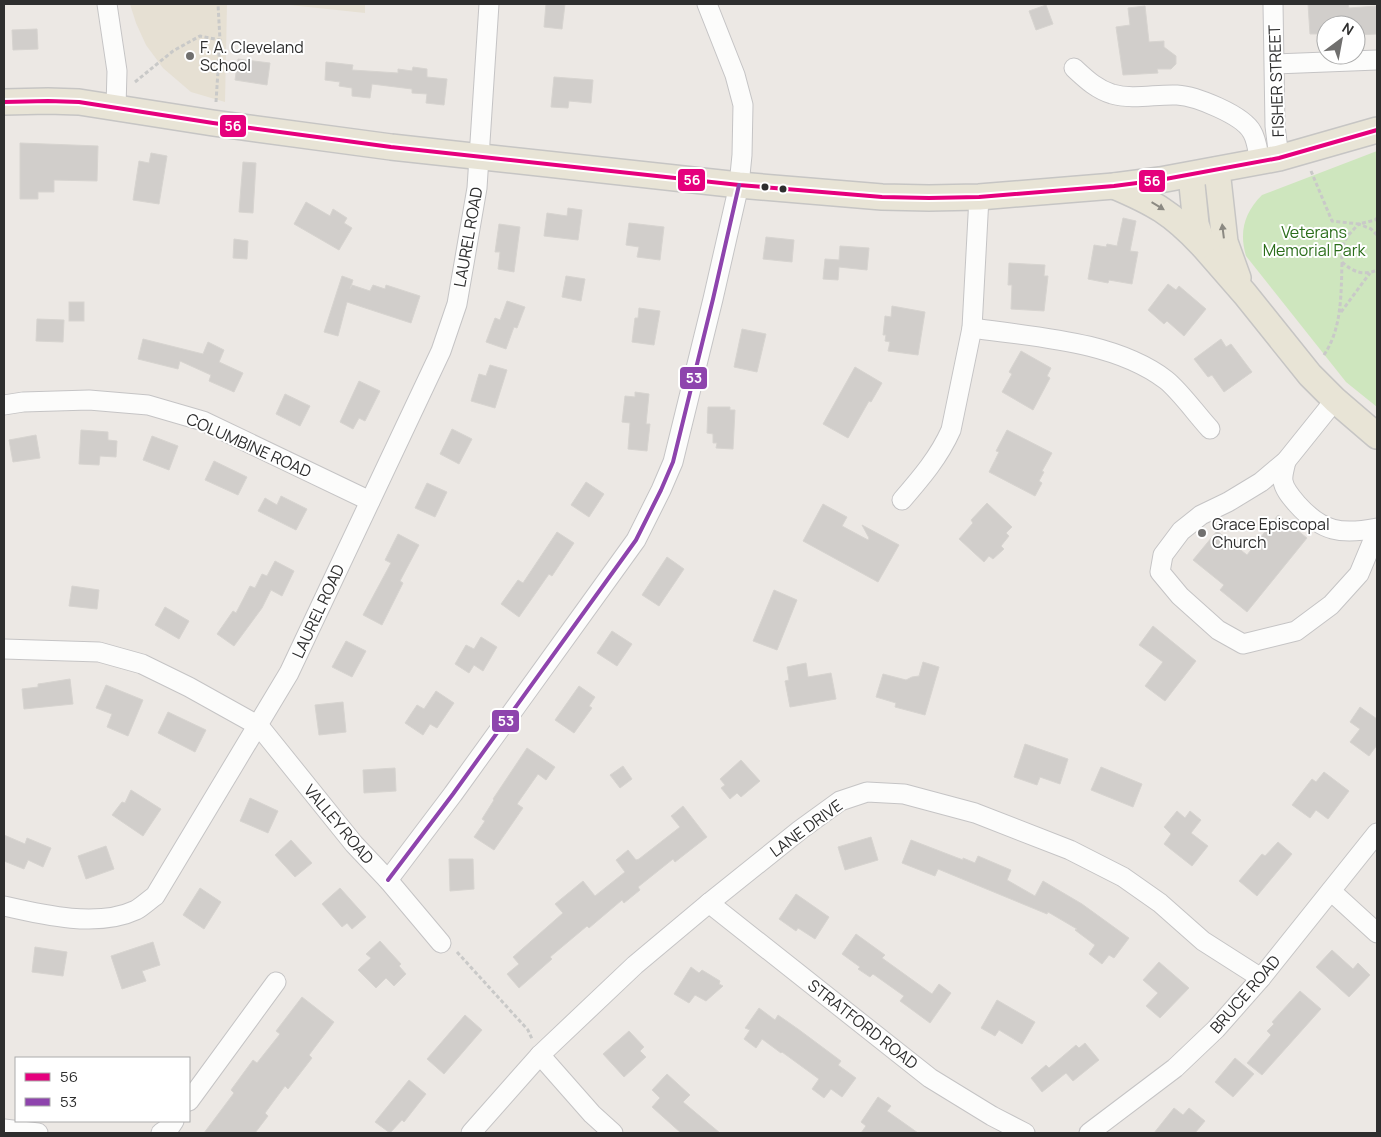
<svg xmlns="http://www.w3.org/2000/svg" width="1381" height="1137" viewBox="0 0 1381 1137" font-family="Manrope,sans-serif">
	<rect width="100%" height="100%" fill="#ece8e4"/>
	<!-- education -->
	<g fill="#e6e0d3">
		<path d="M130 4H227L225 102 191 92 163 68 146 45 136 23Z"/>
		<path d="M280 4H365V13Z"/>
	</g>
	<!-- green -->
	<path fill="#cee6be" d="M1377 151V407L1346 382 1246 256C1239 232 1244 213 1262 195Z"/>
	<!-- building -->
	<g fill="#d1cecb" stroke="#d7d4d0">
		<path d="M546 4H565L562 29 544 27Z"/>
		<path d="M1308 4H1348L1349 8 1377 6V34L1356 35V25H1326V34H1310Z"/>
		<path d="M1046 5 1053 24 1036 30 1029 11Z"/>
		<path d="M1145 6 1149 42 1164 41V47L1176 56V64L1171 69H1157L1158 73 1123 75 1116 27 1130 25 1128 8Z"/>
		<path d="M37 29 38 49 13 50 12 30Z"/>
		<path d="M238 59 270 63 267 85 235 80Z"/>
		<path d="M326 62 353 65 352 70 398 73V69L412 71 413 67 427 69V77L447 79 444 105 426 103 427 94 412 93V89L372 84 370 98 352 96V88L339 86 340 82 325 80Z"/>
		<path d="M554 77 593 80 591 103 569 101 568 108 551 107Z"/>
		<path d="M20 143 98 146 97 181 54 180V192H38V199H20Z"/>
		<path d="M151 153 167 156 159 204 133 200 139 161 149 163Z"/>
		<path d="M243 162 256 163 253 213 239 212Z"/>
		<path d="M306 202 330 216 333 209 347 218 344 223 352 228 339 250 294 224Z"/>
		<path d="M568 208 582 210 578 240 544 236 547 213 567 216Z"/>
		<path d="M1123 218 1136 221 1130 251 1138 252 1132 284 1109 280 1108 283 1088 279 1094 245 1106 247 1107 244 1117 246Z"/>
		<path d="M629 223 664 227 660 260 637 257 639 247 626 245Z"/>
		<path d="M499 224 520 227 514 272 498 269 500 252H495Z"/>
		<path d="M766 237 794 240 792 262 763 259Z"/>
		<path d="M234 239 248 241 247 259 233 258Z"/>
		<path d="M840 246 869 248 867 270 839 267 838 280 823 279 825 259 839 260Z"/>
		<path d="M1009 263 1045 265 1044 276H1048L1044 311 1011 309 1012 285H1008Z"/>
		<path d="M342 276 353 280 350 289 352 285 370 291 373 285 385 289 386 285 420 296 411 323 347 302 338 336 324 332Z"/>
		<path d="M566 276 585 279 581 301 562 297Z"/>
		<path d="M1168 284 1176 290 1179 286 1206 309 1184 336 1167 321 1164 324 1148 310Z"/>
		<path d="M507 301 525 307 517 328 514 327 506 349 486 342 495 318 500 320Z"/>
		<rect x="69" y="302" width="15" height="19"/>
		<path d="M892 306 925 312 918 355 888 351 890 342 885 341 886 335H883L885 316 891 317Z"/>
		<path d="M639 308 660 311 654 345 632 342 635 318H638Z"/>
		<path d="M37 319 64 320 63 342 36 341Z"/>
		<path d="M742 329 766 334 757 372 734 367Z"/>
		<path d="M143 339 203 354 208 342 224 350 219 362 243 373 234 392 209 381 211 375 180 361 178 369 138 359Z"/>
		<path d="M1221 339 1226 347 1231 344 1252 372 1224 392 1212 375 1208 377 1194 359Z"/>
		<path d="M1021 351 1051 368 1047 376 1050 378 1033 410 1002 392 1012 374 1009 372Z"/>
		<path d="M490 365 507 370 495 408 471 401 479 374 486 376Z"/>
		<path d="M855 367 882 383 871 402 869 401 848 438 823 424Z"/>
		<path d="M359 381 380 391 365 421 359 418 353 429 340 422Z"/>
		<path d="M635 392 649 394 646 424H650L647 451 628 449 630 423 622 422 625 396 635 397Z"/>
		<path d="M285 394 310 406 300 426 276 414Z"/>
		<path d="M708 407H730V410H735L733 449 716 448 717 443H713V434L707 433Z"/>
		<path d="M452 429 472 439 459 464 440 454Z"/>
		<path d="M81 430 108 432V440L117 441 116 457 100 456 99 465 79 464Z"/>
		<path d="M1007 430 1052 453 1042 471 1044 472 1039 481 1042 483 1035 496 989 472 999 452 996 451Z"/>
		<path d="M36 435 40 458 13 462 9 440Z"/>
		<path d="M152 436 178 446 169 470 143 460Z"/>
		<path d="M214 461 247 477 238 495 205 480Z"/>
		<path d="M586 482 604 494 589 517 571 505Z"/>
		<path d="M427 483 447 492 435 517 415 508Z"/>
		<path d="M281 496 307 509 296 530 258 511 265 498 277 505Z"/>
		<path d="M987 503 1012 527 1006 533 1009 536 1001 546 1004 549 993 559 989 556 984 562 959 539 973 523 971 520Z"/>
		<path d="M823 504 847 517 842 526 868 540 869 538 862 525 899 545 878 582 803 541Z"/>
		<path d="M1278 515 1307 538 1247 612 1220 590 1224 585 1193 560 1217 531 1247 555Z"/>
		<path d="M557 532 574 543 552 576 549 574 519 617 501 604 518 580 523 583Z"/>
		<path d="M398 534 419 545 400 581 403 583 382 625 363 615 391 563 385 560Z"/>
		<path d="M667 557 684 569 659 606 642 595Z"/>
		<path d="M275 561 294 571 282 596 271 590 262 608 234 646 217 634 233 611 236 613 250 586 255 588 262 574 267 576Z"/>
		<path d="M72 586 99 590 97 609 69 606Z"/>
		<path d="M774 590 797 600 777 650 753 641Z"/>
		<path d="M165 607 189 621 179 639 155 625Z"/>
		<path d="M1153 626 1196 661 1165 701 1145 686 1163 662 1139 645Z"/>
		<path d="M612 631 632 644 617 666 597 653Z"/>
		<path d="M481 637 497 647 483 671 474 665 469 673 455 664 466 645 474 649Z"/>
		<path d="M346 641 366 651 352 677 332 667Z"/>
		<path d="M923 662 939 667 925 715 895 707 896 703 876 697 883 674 906 680 912 677 919 676Z"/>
		<path d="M806 663 808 677 831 673 836 699 790 707 785 681 789 680 787 667Z"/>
		<path d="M70 679 73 704 24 709 22 689 38 687V684L45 683Z"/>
		<path d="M106 685 143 700 128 736 107 727 112 714 96 708Z"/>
		<path d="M579 686 595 697 589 706 592 708 574 733 555 720Z"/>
		<path d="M436 691 454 703 437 728 430 724 423 735 405 723 417 705 424 709Z"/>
		<path d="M343 702 346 732 319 735 315 705Z"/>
		<path d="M1360 707 1377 719V745L1369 756 1350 742 1360 729 1350 722Z"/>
		<path d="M168 712 206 730 195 752 158 733Z"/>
		<path d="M1025 744 1068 759 1060 784 1040 777 1037 785 1014 777Z"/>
		<path d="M527 748 555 767 546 780 538 774 517 804 523 808 494 850 474 837 485 821 482 819 494 800 493 799Z"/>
		<path d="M741 760 760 781 741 797 737 793 730 799 721 788 725 785 720 779Z"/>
		<path d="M623 766 632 779 620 788 610 775Z"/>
		<path d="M1101 767 1142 784 1133 807 1091 790Z"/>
		<path d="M395 768 396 791 364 793 363 770Z"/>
		<path d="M1324 772 1349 791 1328 819 1316 810 1310 818 1292 805 1312 779 1316 782Z"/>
		<path d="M131 790 161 809 143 836 112 815 122 802 125 803Z"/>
		<path d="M250 798 278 811 268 833 240 821Z"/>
		<path d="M683 806 707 837 675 862 673 859 638 887 640 890 624 903 622 900 589 928 587 926 550 957 552 959 519 988 507 974 519 964 513 957 563 913 555 904 583 881 595 896 625 872 616 860 628 850 636 860 639 859 680 827 671 816Z"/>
		<path d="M1177 811 1185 818 1190 811 1201 820 1191 833 1208 846 1192 866 1164 844 1171 834 1164 827Z"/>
		<path d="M4 835 25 844 27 838 51 848 43 867 28 860 24 869 4 861Z"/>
		<path d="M871 837 878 860 845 870 838 847Z"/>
		<path d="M291 840 312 863 295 877 275 855Z"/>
		<path d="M911 840 963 860V858L975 863 978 856 1011 870 1007 880 1035 896 1043 881 1082 904 1129 938 1114 958 1109 955 1102 964 1089 954 1095 945 1075 930 1077 929 1048 912 1047 914 938 869 935 876 902 863Z"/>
		<path d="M1278 842 1292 854 1257 896 1239 881 1262 854 1265 856Z"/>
		<path d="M106 846 114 869 86 879 78 856Z"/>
		<path d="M449 859H473L474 889 450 891Z"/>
		<path d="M200 888 221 902 204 929 183 915Z"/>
		<path d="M340 888 366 917 352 929 347 923 342 927 322 904Z"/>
		<path d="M796 894 829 917 815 939 798 928 796 931 779 919Z"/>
		<path d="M856 934 885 955 882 958 932 994 939 984 951 993 930 1023 900 1001 904 996 873 974 870 977 858 969 860 967 842 954Z"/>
		<path d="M380 941 401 964 399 966 406 974 394 986 386 978 376 988 358 970 371 958 366 954Z"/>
		<path d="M153 942 160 965 142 971 146 981 122 989 111 956Z"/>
		<path d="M35 947 67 952 63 976 32 972Z"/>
		<path d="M1332 950 1353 969 1358 963 1370 975 1349 997 1316 967Z"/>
		<path d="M1159 962 1189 988 1160 1018 1146 1006 1158 993 1143 980Z"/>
		<path d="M691 967 699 973 702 970 720 981 719 984 723 986 706 1001 695 995 689 1003 674 994Z"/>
		<path d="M1300 991 1321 1009 1262 1075 1247 1063 1271 1035 1267 1031 1274 1024 1272 1022Z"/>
		<path d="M302 997 334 1022 309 1055 312 1058 288 1089 285 1086 265 1113 268 1116 255 1133H204L234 1093 231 1090 253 1060 257 1063 280 1034 276 1031Z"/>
		<path d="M997 1000 1035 1022 1022 1044 999 1030 995 1036 981 1028Z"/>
		<path d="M759 1008 775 1020 778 1015 798 1029 841 1061 838 1065 856 1078 842 1097 831 1089 824 1098 812 1089 819 1079 782 1052 781 1053 762 1039 756 1048 744 1039 750 1030 745 1028Z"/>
		<path d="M465 1015 482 1030 444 1074 427 1059Z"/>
		<path d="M629 1031 644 1047 640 1051 646 1057 624 1077 603 1054Z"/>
		<path d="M1085 1043 1099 1060 1073 1081 1066 1073 1042 1092 1031 1078 1046 1065 1049 1068 1076 1045 1079 1048Z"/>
		<path d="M1235 1058 1254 1074 1233 1097 1215 1082Z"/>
		<path d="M667 1074 690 1095 683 1102 720 1133H681L652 1107 660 1098 652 1090Z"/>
		<path d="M409 1080 426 1094 404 1122 402 1120 390 1133 375 1122Z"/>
		<path d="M878 1097 891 1106 887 1111 918 1133H861L866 1126 861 1122Z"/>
		<path d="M1174 1108 1183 1115 1189 1108 1205 1121 1195 1133H1154Z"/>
	</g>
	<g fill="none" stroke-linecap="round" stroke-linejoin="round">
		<!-- minor casing -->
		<g stroke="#c5c4c5" stroke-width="21">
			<g id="minor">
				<path d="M107 4 117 71 116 107"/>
				<path d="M1273 4 1275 126 1279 158"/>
				<path d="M1275 64 1377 60"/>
				<path d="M1074 68C1086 79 1096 89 1112 94 1133 100 1156 94 1177 95 1196 96 1243 115 1252 132 1257 140 1258 153 1260 162"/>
				<path d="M972 328C1035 337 1115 341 1166 380 1180 391 1197 415 1210 429"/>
				<path d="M1335 400 1286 461 1261 482 1228 502 1201 515 1181 531 1163 555 1160 572 1180 596 1218 630 1243 644 1296 631 1331 605 1359 574 1377 531"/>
				<path d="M4 405 23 402 89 400 148 405 203 421 370 501"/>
				<path d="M1286 461C1285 467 1282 475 1283 481 1284 489 1291 497 1297 504 1322 532 1341 535 1377 528"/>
				<path d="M902 500C921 478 939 457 951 430L972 328 979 197"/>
				<path d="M4 649 99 652 142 664 189 687 259 726 354 844 388 880 441 943"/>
				<path d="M388 880 453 794 636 540 661 490 673 462 713 299 739 185 742 155 743 105 735 75 707 4"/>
				<path d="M1331 891 1377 933"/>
				<path d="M709 903 930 1078 992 1116 1025 1133"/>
				<path d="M4 906C43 915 98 928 136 910 143 906 149 900 155 896L289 673 441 351 457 304 477 188 489 4"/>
				<path d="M540 1055 592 1114 613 1133"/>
				<path d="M189 1101 276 982"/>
				<path d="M4 1129 38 1133"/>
				<path d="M161 1133 170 1127 174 1121"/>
				<path d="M471 1133 540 1055 635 965 709 903 800 830 840 801 867 792 904 794 975 813 1070 850 1123 877 1160 903 1203 941 1261 978"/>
				<path d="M1089 1133 1175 1068 1216 1029 1261 978 1377 833"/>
			</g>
		</g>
		<!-- major casing -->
		<g stroke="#c6c5c4" stroke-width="28">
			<g id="major">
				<path d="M4 102 48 101 79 102 213 123 391 147 739 185 882 197 929 198 979 197 1114 186 1160 180 1279 158 1377 130"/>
				<path d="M1217 170 1225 242 1238 278"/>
				<path d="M1191 175 1196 224 1204 247 1245 294 1310 375 1335 400 1377 436"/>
				<path d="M1114 186C1154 203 1172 213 1202 245"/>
			</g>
		</g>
		<!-- path -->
		<g stroke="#c9c9c8" stroke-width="3" stroke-dasharray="4 2.5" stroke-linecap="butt">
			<path d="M135 82 173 51 200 36 220 40 218 4"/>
			<path d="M216 102 220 40"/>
			<path d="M1311 171 1332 221 1359 224 1375 220 1377 218"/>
			<path d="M1377 235 1371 229 1359 224C1345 238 1341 242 1342 262 1353 272 1363 276 1377 270"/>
			<path d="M1341 312 1370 273"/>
			<path d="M1324 355C1342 328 1341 295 1342 263"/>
			<path d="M457 952 528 1030 532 1039"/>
		</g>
		<!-- minor -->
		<use href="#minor" stroke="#fcfcfb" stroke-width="19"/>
		<!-- major -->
		<use href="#major" stroke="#e8e4d6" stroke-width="25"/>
		<!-- bus-1 casing -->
		<g stroke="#fff" stroke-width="8">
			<path id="bus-1" d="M4 102 48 101 79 102 213 123 391 147 739 185 882 197 929 198 979 197 1114 186 1160 180 1279 158 1377 130"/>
		</g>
		<!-- bus-2 casing -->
		<g stroke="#fff" stroke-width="8">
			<path id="bus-2" d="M388 880 453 794 636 540 661 490 673 462 713 299 739 185"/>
		</g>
		<!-- bus-1 -->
		<use href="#bus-1" stroke="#e5007d" stroke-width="4"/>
		<!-- bus-2 -->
		<use href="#bus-2" stroke="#8e44ad" stroke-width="4"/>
	</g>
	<!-- one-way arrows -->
	<defs><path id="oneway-solid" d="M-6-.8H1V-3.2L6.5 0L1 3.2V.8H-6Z" transform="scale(1.25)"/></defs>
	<g fill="#8b8982">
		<use href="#oneway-solid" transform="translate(1158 206) rotate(31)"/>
		<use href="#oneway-solid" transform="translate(1223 231) rotate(-97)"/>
	</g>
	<!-- markers -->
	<g fill="#706f6e" stroke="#fff" stroke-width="2">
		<circle cx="190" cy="56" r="5"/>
		<circle cx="1202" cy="533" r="5"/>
	</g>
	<g fill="#2e2e2e" stroke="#fff" stroke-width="2">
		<circle cx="765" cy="187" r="4.5"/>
		<circle cx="783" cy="189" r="4.5"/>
	</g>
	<g text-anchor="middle" stroke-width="4" stroke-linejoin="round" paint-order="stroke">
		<!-- poi labels -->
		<g font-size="16" fill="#2e2e2e" stroke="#fff" text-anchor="start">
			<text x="200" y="53">F. A. Cleveland<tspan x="200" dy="18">School</tspan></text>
			<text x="1212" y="530">Grace Episcopal<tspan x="1212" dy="18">Church</tspan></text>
		</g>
		<!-- street labels -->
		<g font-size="16" fill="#2e2e2e" stroke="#fff">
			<text transform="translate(1276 81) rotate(-92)" y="6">FISHER STREET</text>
			<text transform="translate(468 237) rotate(-80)" y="6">LAUREL ROAD</text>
			<text transform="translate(249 445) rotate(24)" y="6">COLUMBINE ROAD</text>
			<text transform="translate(318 611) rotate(-65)" y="6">LAUREL ROAD</text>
			<text transform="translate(339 824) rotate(50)" y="6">VALLEY ROAD</text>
			<text transform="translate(806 828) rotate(-36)" y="6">LANE DRIVE</text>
			<text transform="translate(1245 994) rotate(-49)" y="6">BRUCE ROAD</text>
			<text transform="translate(863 1024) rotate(38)" y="6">STRATFORD ROAD</text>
		</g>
		<!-- park labels -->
		<g font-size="16" fill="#2c6e1b" stroke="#fff">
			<text x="1314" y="238">Veterans<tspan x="1314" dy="18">Memorial Park</tspan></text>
		</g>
	</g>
	<g stroke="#fff" stroke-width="2">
		<rect x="219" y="114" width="28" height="24" rx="5" fill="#e5007d"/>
		<rect x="677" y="168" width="29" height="24" rx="5" fill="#e5007d"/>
		<rect x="1138" y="169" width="28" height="24" rx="5" fill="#e5007d"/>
		<rect x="679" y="366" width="29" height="24" rx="5" fill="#8e44ad"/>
		<rect x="491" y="709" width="29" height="24" rx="5" fill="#8e44ad"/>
	</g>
	<g font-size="14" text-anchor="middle" font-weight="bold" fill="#fff">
		<text x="233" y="131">56</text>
		<text x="692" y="185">56</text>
		<text x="1152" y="186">56</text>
		<text x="694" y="383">53</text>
		<text x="506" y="726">53</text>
	</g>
	<!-- border -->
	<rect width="1381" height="1137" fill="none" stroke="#2e2e2e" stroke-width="10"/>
	<!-- legend -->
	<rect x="15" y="1057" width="175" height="65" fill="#ffffff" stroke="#ababab"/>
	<rect x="25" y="1073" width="25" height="8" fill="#e5007d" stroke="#ababab"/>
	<text x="60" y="1082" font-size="15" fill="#2e2e2e">56</text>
	<rect x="25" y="1098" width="25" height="8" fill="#8e44ad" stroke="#ababab"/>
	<text x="60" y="1107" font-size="15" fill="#2e2e2e">53</text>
	<!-- north arrow -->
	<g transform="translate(1341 40) rotate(32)"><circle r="24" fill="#ffffff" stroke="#ababab"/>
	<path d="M0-4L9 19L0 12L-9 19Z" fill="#706f6e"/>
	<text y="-8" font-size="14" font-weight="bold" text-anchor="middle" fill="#2e2e2e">N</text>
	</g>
</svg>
